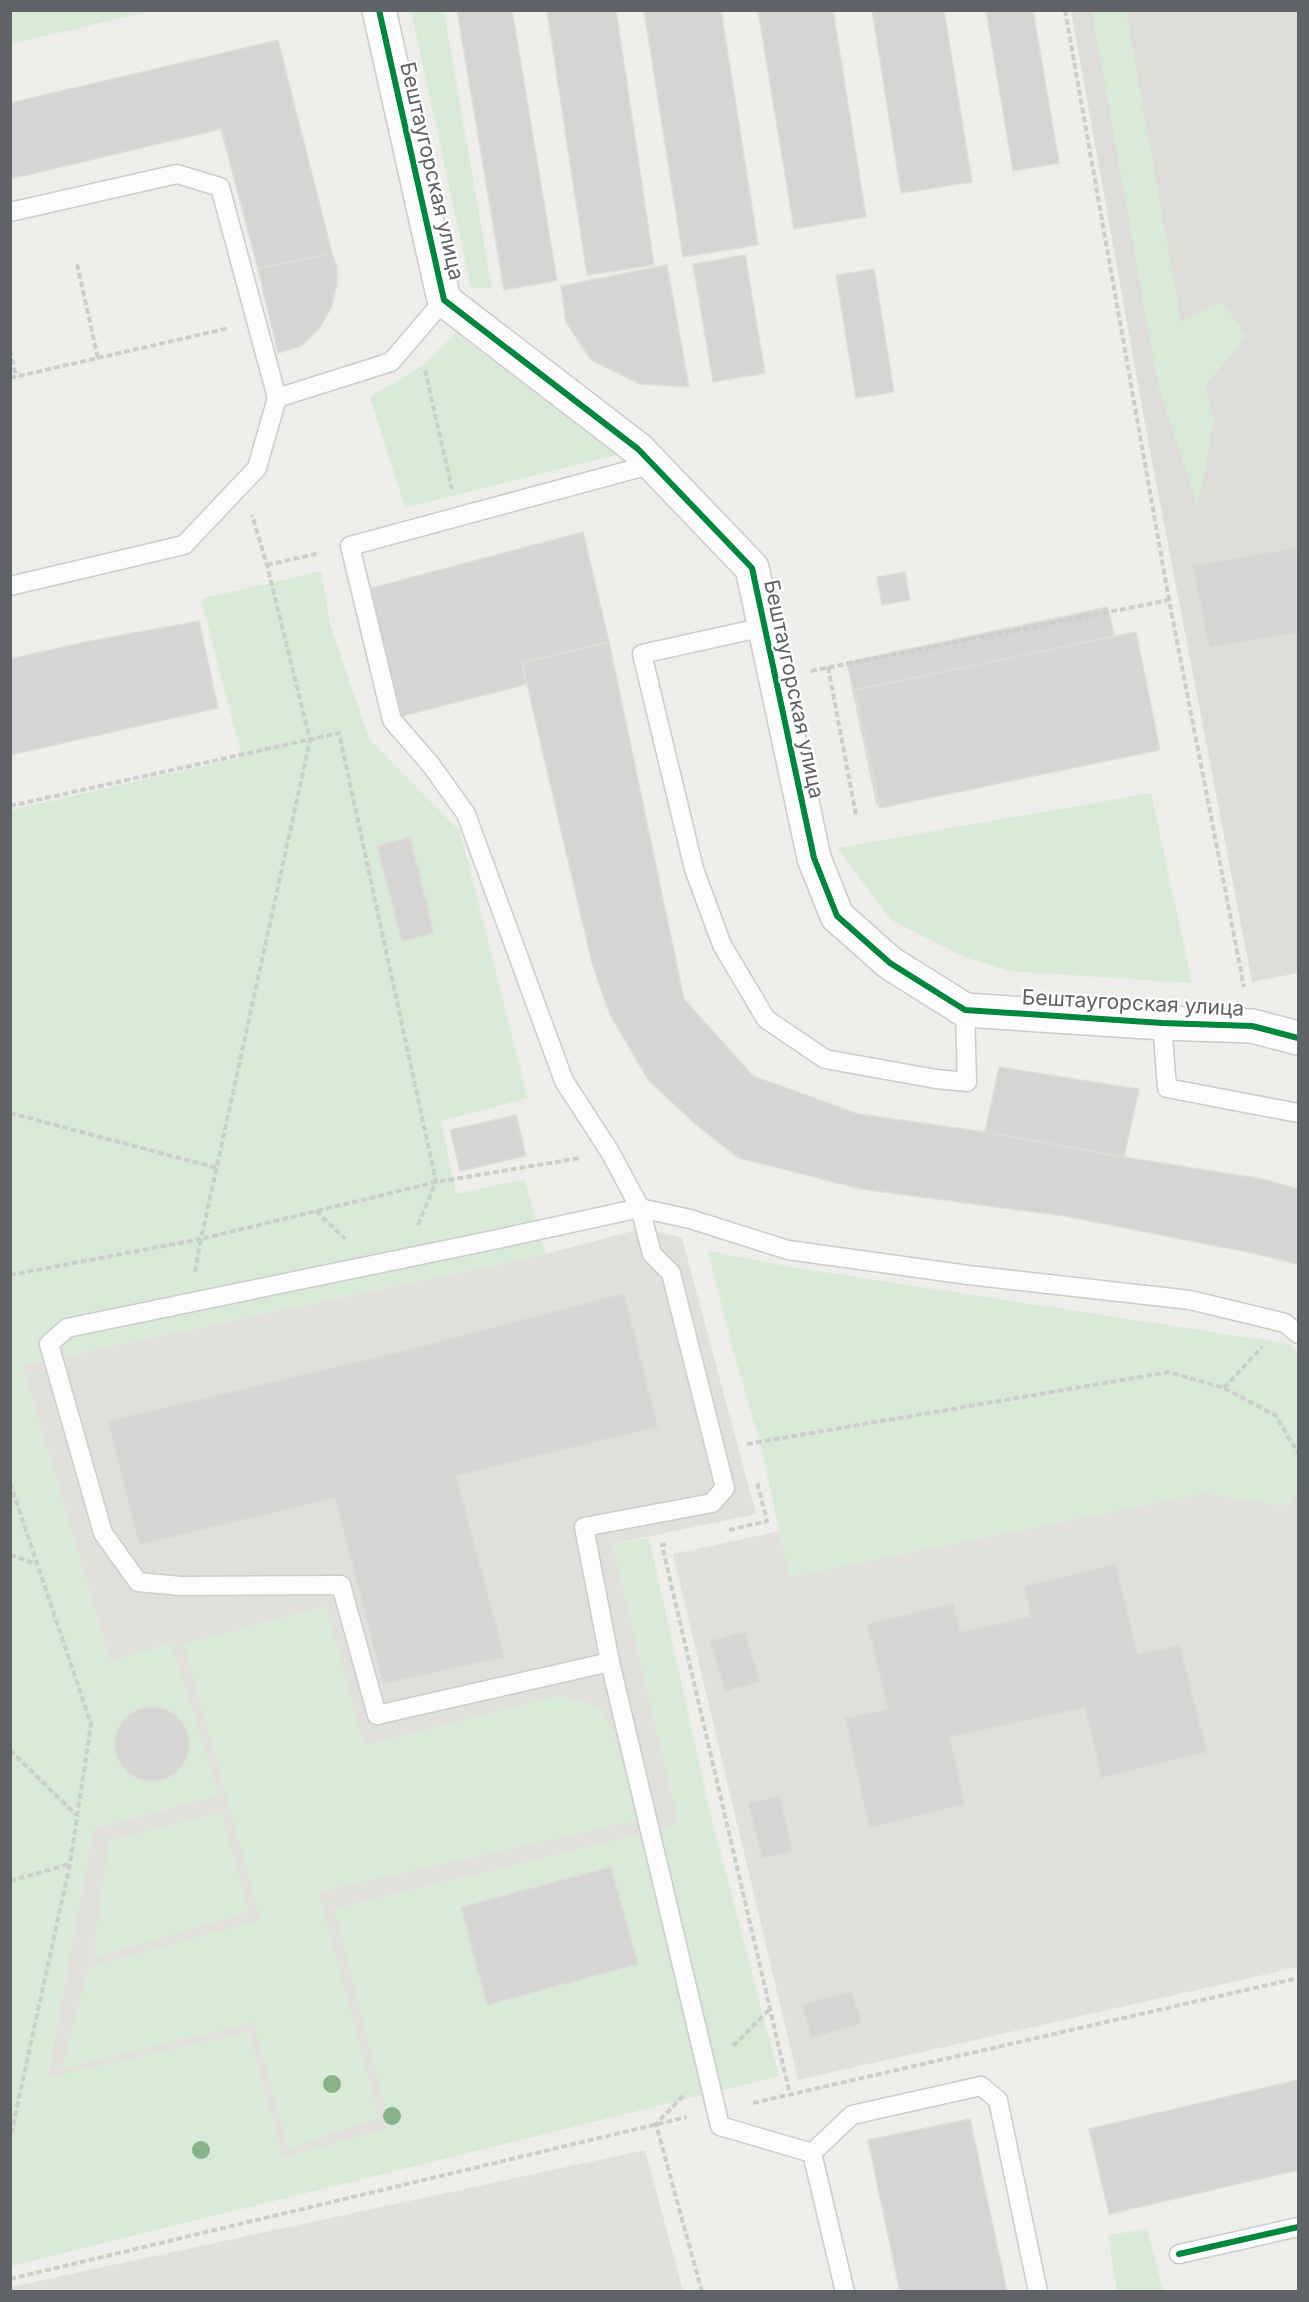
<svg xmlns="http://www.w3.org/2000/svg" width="1309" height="2302" viewBox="0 0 1309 2302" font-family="Inter,sans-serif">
	<rect width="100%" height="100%" fill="#efeeea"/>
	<!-- industrial -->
	<path fill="#dfddda" d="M1071 11H1298V973L1252 982 1149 445Z"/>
	<!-- education -->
	<g fill="#e2e0da">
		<path d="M644 1228 682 1238 756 1514 613 1544 679 1823 664 1829 335 1909 391 2128 283 2158 248 2032 47 2079 93 1828 219 1795 110 1662 22 1365 546 1254Z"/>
		<path d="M1179 1445 1298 1488V1967L798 2080 673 1554Z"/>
		<path d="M645 2150 683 2291H11V2287Z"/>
	</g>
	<!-- green -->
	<g fill="#d8ebd6">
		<path d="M11 10H151V11L11 44Z"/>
		<path d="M411 11H444L492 289 471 287Z"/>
		<path d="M1092 11H1126L1181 322 1222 302 1247 336 1205 386 1214 420 1198 507 1158 385Z"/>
		<path d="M456 333 620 454 405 508 370 397 425 364Z"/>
		<path d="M321 571 330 624 369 739 460 831 528 1098 441 1121 456 1194 524 1179 546 1254 22 1365 110 1662 171 1643 219 1795 93 1828 47 2078 248 2032 283 2158 390 2128 335 1909 664 1829 679 1823 613 1544 649 1538 712 1820 779 2076 11 2266V810L242 757 201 599Z"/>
		<path d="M1151 793 1192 983 1010 971 964 957 891 920 837 848Z"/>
		<path d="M708 1251 792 1267 1289 1344 1298 1352V1491L1286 1506 1205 1493 790 1577 760 1443 734 1354Z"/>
		<path d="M326 1606 364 1746 560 1695 602 1708 619 1750 638 1820 318 1892 379 2117 288 2149 254 2022 62 2069 89 1967 261 1920 184 1644Z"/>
		<path d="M221 1812 249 1912 93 1958 109 1841Z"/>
		<path d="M1147 2229 1163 2291H1117L1108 2235Z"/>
	</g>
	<!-- building -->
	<g fill="#d6d5d3" stroke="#deddd9" stroke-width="1.5">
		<path d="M457 10H512L557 281 504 290Z"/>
		<path d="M547 10H616L654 265 587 275Z"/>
		<path d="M644 10H721L758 245 683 257Z"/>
		<path d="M758 10H833L866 217 794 229Z"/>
		<path d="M872 10H944L972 182 901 193Z"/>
		<path d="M986 10H1033L1059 163 1013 171Z"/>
		<path d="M278 40 332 253 258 269 221 129 10 179V103Z"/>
		<path d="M332 253 337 267V285L331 308 319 329 301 346 278 353 258 269Z"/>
		<path d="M745 255 765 373 713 382 693 264Z"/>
		<path d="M667 265 689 387 640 384 591 360 566 322 561 286Z"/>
		<path d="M874 269 894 392 856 398 836 275Z"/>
		<path d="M583 532 609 642 522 663 527 684 402 716 368 589Z"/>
		<path d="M1298 547V633L1209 648 1192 565Z"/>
		<path d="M905 572 910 600 882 605 877 577Z"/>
		<path d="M1108 607 1139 751 877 805 847 662Z"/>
		<path d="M199 621 218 708 10 755V659L85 642Z"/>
		<path d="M1136 632 1160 750 880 808 855 690Z"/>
		<path d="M609 642 684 999 753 1076 858 1114 985 1132 1124 1157 1262 1179 1298 1189V1264L1253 1253 1064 1216 861 1189 739 1158 699 1127 649 1081 610 1015 592 963 522 663Z"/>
		<path d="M410 837 434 933 402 941 377 846Z"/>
		<path d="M999 1067 1139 1089 1124 1157 985 1132Z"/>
		<path d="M516 1115 526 1156 460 1171 450 1130Z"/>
		<path d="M624 1293 658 1427 456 1476 505 1657 383 1684 335 1498 139 1545 108 1421 410 1349Z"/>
		<path d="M1116 1564 1138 1654 1180 1645 1207 1752 1101 1778 1085 1708 950 1737 965 1804 869 1828 845 1718 888 1709 867 1624 953 1603 961 1632 1031 1616 1024 1586Z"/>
		<path d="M745 1631 760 1682 725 1692 710 1641Z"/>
		<circle cx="152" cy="1744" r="37"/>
		<path d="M780 1796 793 1851 762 1859 748 1803Z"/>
		<path d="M611 1867 638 1964 487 2005 461 1907Z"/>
		<path d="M852 1991 862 2024 811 2038 802 2004Z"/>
		<path d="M1298 2080V2170L1109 2214 1089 2129Z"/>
		<path d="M970 2119 1007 2292H900L868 2140Z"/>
	</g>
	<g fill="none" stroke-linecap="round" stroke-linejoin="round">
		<!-- service casing -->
		<g stroke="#cbcccc" stroke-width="21">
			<g id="service">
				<path d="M10 212 177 174 220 187 277 398 391 362 444 300"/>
				<path d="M653 464 350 546 392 720 431 765 466 814 564 1081 610 1152 640 1208 690 1219 788 1250 968 1275 1190 1300 1285 1323 1298 1334"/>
				<path d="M10 586 184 545 257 468 277 398"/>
				<path d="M764 627 642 654 694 869 722 945 766 1019 825 1059 936 1079 967 1082 965 1010"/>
				<path d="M1162 1023 1167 1088 1298 1113"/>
				<path d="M640 1208 652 1254 671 1273 725 1488 712 1503 584 1527 610 1662 377 1715 341 1585 181 1586 138 1582 103 1533 49 1344 67 1328 498 1239Z"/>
				<path d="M610 1662 720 2126 812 2153 845 2292"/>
				<path d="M812 2153 852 2115 981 2086 998 2100 1038 2292"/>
				<path d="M1179 2254 1298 2227"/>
			</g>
		</g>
		<!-- minor casing -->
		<g stroke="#cbcccc" stroke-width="36">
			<path id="minor" d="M379 10 444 300 638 449 752 568 814 858 837 916 890 963 965 1010 1162 1023 1252 1026 1298 1038"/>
		</g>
		<!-- path -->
		<g stroke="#cacfcc" stroke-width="4" stroke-dasharray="6 3" stroke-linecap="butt">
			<path d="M1065 10 1169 600 1244 987"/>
			<path d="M77 264 98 358"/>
			<path d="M10 350 16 377"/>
			<path d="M425 370 452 489"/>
			<path d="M10 378 229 328"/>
			<path d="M267 565 320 553"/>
			<path d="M828 667 856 815"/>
			<path d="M811 671 1169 600"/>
			<path d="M10 806 339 733 436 1182 418 1225"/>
			<path d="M10 1113 217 1168"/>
			<path d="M316 1211 345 1239"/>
			<path d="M195 1272 201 1239 436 1182 580 1158"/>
			<path d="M10 1275 201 1239 310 740 267 565 252 515"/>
			<path d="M1224 1388 1262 1347"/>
			<path d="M747 1444 1169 1372 1224 1388 1275 1415 1298 1453"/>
			<path d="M10 1483 91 1724 70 1864 10 2139"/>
			<path d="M729 1530 767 1521 757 1482"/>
			<path d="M666 1544 662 1545 790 2095"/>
			<path d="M10 1555 37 1564"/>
			<path d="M10 1750 76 1815"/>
			<path d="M10 1881 70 1864"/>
			<path d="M733 2046 771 2008"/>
			<path d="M683 2096 656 2124 702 2292"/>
			<path d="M753 2103 1298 1978"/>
			<path d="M10 2279 687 2117"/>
		</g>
		<!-- service -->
		<use href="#service" stroke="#fdfcfc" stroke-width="18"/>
		<!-- minor -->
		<use href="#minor" stroke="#fdfcfc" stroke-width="33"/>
		<!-- cycleway casing -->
		<g stroke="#fff" stroke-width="10">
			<g id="cycleway">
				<path d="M379 10 444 300 638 449 752 568 814 858 837 916 890 963 965 1010 1162 1023 1252 1026 1298 1038"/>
				<path d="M1179 2254 1298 2227"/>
			</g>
		</g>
		<!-- cycleway -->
		<use href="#cycleway" stroke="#00873e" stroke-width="6"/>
	</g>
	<!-- trees -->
	<g fill="#88b388">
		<circle cx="332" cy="2084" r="9"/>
		<circle cx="392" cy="2116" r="9"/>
		<circle cx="201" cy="2150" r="9"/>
	</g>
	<g text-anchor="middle" stroke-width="4.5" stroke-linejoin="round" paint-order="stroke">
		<!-- street labels -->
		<g font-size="21" fill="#5f6368" stroke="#fff">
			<text transform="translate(432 171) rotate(77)" y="7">Бештаугорская улица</text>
			<text transform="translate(794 689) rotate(78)" y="7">Бештаугорская улица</text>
			<text transform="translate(1133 1003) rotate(3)" y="7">Бештаугорская улица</text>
		</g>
	</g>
	<!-- border -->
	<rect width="1309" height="2302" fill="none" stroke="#5f6368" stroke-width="24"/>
</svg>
